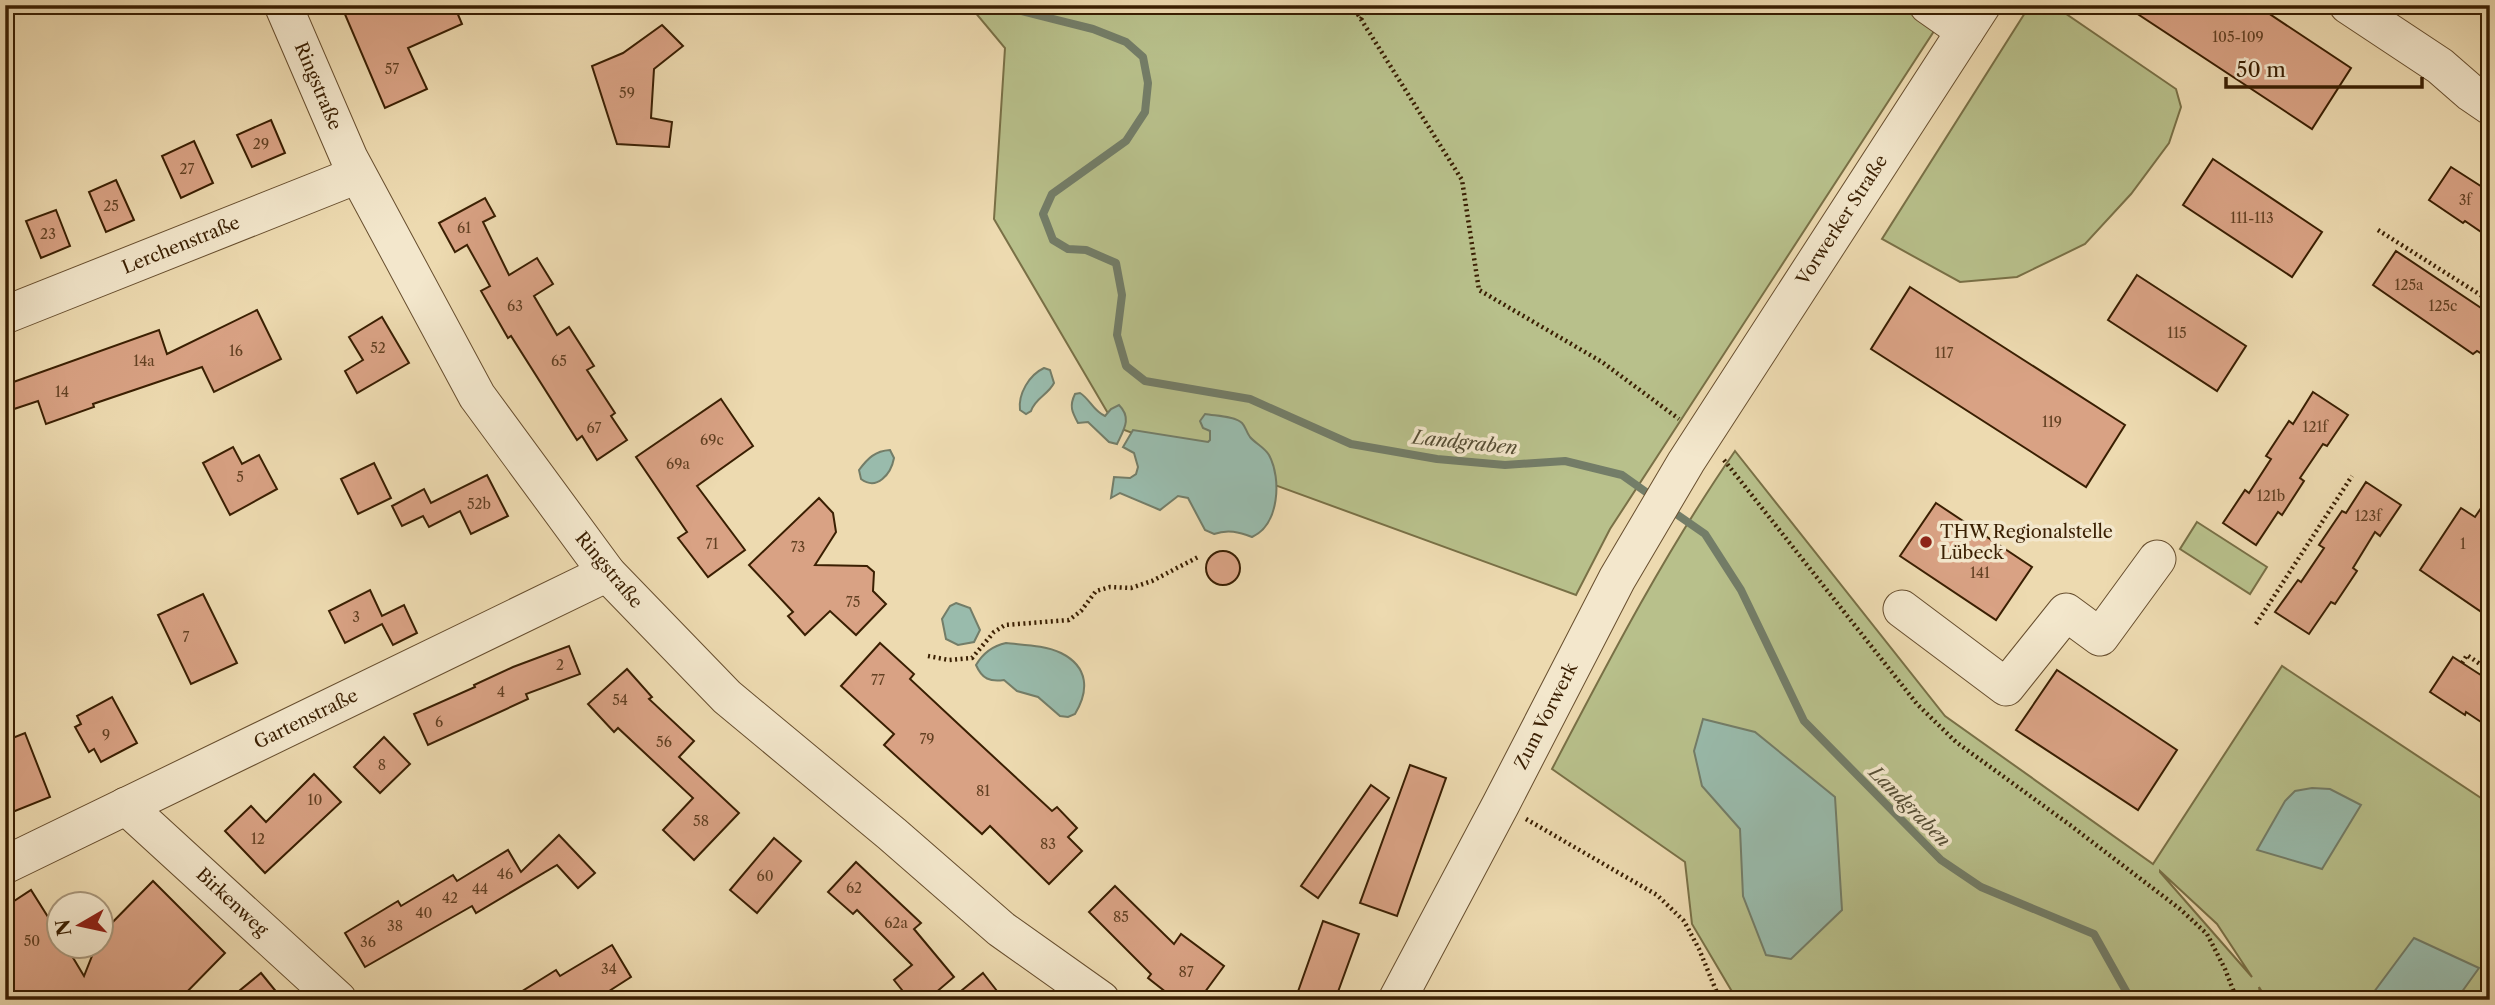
<svg xmlns="http://www.w3.org/2000/svg" width="2495" height="1005" viewBox="0 0 2495 1005" font-family="'Libre Caslon Text',serif">
	<rect width="100%" height="100%" fill="#eddab0"/>
	<filter id="stains"><feTurbulence type="fractalNoise" baseFrequency=".00286" numOctaves="4"/><feColorMatrix values="0 0 0 0 .2 0 0 0 0 .09 0 0 0 0 .02 0 0 0 .5 -.17"/></filter>
	<radialGradient id="worn" r=".72"><stop offset=".6" stop-color="#630" stop-opacity="0"/><stop offset="1" stop-color="#630" stop-opacity=".3"/></radialGradient>
	<!-- green -->
	<g fill="#b8c08b" stroke="#797046" stroke-width="2" fill-rule="evenodd">
		<path d="M969 5H1951L1610 529 1576 595 1116 427 994 219 1005 48Z"/>
		<path d="M2030 5H2053L2176 89 2181 107 2169 143 2131 194 2085 244 2017 277 1960 282 1882 239Z"/>
		<path d="M1735 451 1945 716 2153 864 2282 666 2490 804V1000H2267L2259 987 2261 1000H1737L1692 924 1685 862 1552 769C1609 660 1665 552 1735 451ZM2160 871 2217 924 2252 977 2160 872Z"/>
		<path d="M2197 522 2267 567 2250 594 2180 549Z"/>
	</g>
	<!-- water -->
	<g fill="#99bbac" stroke="#737d68" stroke-width="2">
		<path d="M1044 368 1050 370 1054 383C1048 395 1035 398 1031 411L1026 414 1020 410C1018 394 1029 375 1044 368Z"/>
		<path d="M1080 393C1090 399 1093 411 1105 416L1111 409 1119 405C1132 418 1124 429 1117 444L1109 442 1088 422 1078 423C1072 412 1069 406 1075 394Z"/>
		<path d="M1205 414C1215 416 1235 416 1242 423 1246 427 1246 432 1250 437 1256 444 1264 447 1269 455 1282 479 1279 525 1252 537 1239 532 1228 529 1214 534L1205 530 1188 498 1178 496 1160 510 1120 493 1111 498 1114 477 1130 478 1136 474 1138 467 1134 453 1123 447 1133 430 1208 442 1210 440V431L1203 428 1200 421Z"/>
		<path d="M890 450 894 458C891 474 877 491 861 479L859 470C868 458 875 451 890 450Z"/>
		<path d="M956 603 970 608 980 630 974 642 958 645 946 639 942 619 950 606Z"/>
		<path d="M1006 643C1023 645 1045 645 1061 653 1089 667 1089 691 1075 714L1068 717 1060 716 1038 697 1017 691 1004 680C990 682 982 679 976 665 983 653 992 646 1006 643Z"/>
		<path d="M1703 719 1755 732 1835 797 1842 910 1791 959 1766 955 1743 896 1740 829 1702 786 1694 751Z"/>
		<path d="M2312 788 2330 789 2361 805 2322 869 2257 850 2285 801 2295 791Z"/>
		<path d="M2414 938 2479 968 2456 1000H2368Z"/>
	</g>
	<g fill="none" stroke-linecap="round" stroke-linejoin="round">
		<!-- stream -->
		<g stroke="#737d68" stroke-width="8">
			<path d="M997 5 1093 29 1126 42 1143 57 1148 83 1145 112 1126 141 1052 194 1043 214 1053 240 1068 249 1086 250 1116 263 1122 295 1117 335 1126 366 1145 381 1250 399 1351 444 1437 459 1505 465 1565 461 1622 475 1653 497"/>
			<path d="M1669 509 1705 534 1741 590 1804 721 1941 860 1981 887 2094 934 2131 1000"/>
		</g>
	</g>
	<!-- building -->
	<g fill="#d9a284" stroke="#3a1f02" stroke-width="2">
		<path d="M341 5H454L462 24 408 48 427 89 385 108Z"/>
		<path d="M2124 5H2256L2351 68 2312 129Z"/>
		<path d="M662 25 683 46 654 69 651 118 672 122 669 147 617 144 592 66 623 53Z"/>
		<path d="M271 120 285 153 252 167 237 135Z"/>
		<path d="M194 141 213 183 181 198 162 156Z"/>
		<path d="M2213 159 2322 232 2292 277 2183 205Z"/>
		<path d="M2451 167 2490 192V238L2465 221 2463 223 2429 200Z"/>
		<path d="M116 180 134 220 106 232 89 192Z"/>
		<path d="M485 198 495 216 483 222 509 275 537 258 553 284 534 296 557 335 569 327 594 366 587 370 615 413 611 416 627 440 597 460 582 436 577 440 511 336 508 338 481 291 490 286 467 245 455 252 439 223Z"/>
		<path d="M56 210 70 246 41 258 26 221Z"/>
		<path d="M2396 251 2490 314V359L2477 351 2473 354 2373 285Z"/>
		<path d="M2137 275 2246 346 2217 391 2108 320Z"/>
		<path d="M1910 287 2125 425 2086 487 1871 349Z"/>
		<path d="M257 310 281 359 214 392 202 367 93 404 94 407 46 424 38 401 5 412V385L159 330 167 354Z"/>
		<path d="M382 317 409 363 357 393 345 371 363 360 349 337Z"/>
		<path d="M2313 392 2348 415 2327 446 2323 444 2300 478 2304 481 2282 515 2278 512 2256 545 2223 523 2245 490 2249 493 2271 459 2266 456 2289 421 2293 424Z"/>
		<path d="M721 399 753 446 697 486 745 550 708 577 678 538 687 532 636 457Z"/>
		<path d="M233 447 242 464 259 455 277 489 230 515 203 463Z"/>
		<path d="M374 463 391 498 358 514 341 479Z"/>
		<path d="M487 475 508 516 471 534 460 511 429 527 423 516 402 526 392 506 424 489 431 503Z"/>
		<path d="M2366 482 2401 505 2380 536 2375 532 2353 568 2357 571 2335 604 2331 602 2309 634 2275 612 2298 580 2301 582 2324 548 2319 545 2342 511 2346 513Z"/>
		<path d="M2490 495V597L2480 611 2420 570 2461 508 2475 517Z"/>
		<path d="M819 498 833 513 836 532 815 565 867 566 874 572 873 591 886 604 856 635 830 611 805 635 788 616 793 612 749 565Z"/>
		<path d="M1936 503 2032 567 1996 620 1900 556Z"/>
		<circle cx="1223" cy="568" r="17"/>
		<path d="M370 590 382 616 404 605 417 633 393 645 382 624 345 643 329 611Z"/>
		<path d="M203 594 237 663 191 684 158 615Z"/>
		<path d="M880 643 914 674 910 679 969 734 1052 811 1057 807 1077 828 1068 837 1082 851 1049 884 990 826 982 834 884 745 894 734 841 686Z"/>
		<path d="M569 646 580 674 526 694 528 699 428 745 414 714 475 687 474 685 513 667Z"/>
		<path d="M2453 657 2490 681V728L2466 712 2465 715 2430 692Z"/>
		<path d="M627 669 652 697 649 699 694 741 679 757 739 813 694 860 663 830 693 798 618 728 614 732 588 704Z"/>
		<path d="M2057 670 2177 750 2138 810 2016 730Z"/>
		<path d="M112 697 137 743 101 762 94 749 89 752 75 727 81 724 77 716Z"/>
		<path d="M25 733 50 797 5 815V741Z"/>
		<path d="M384 737 410 764 380 793 354 767Z"/>
		<path d="M1410 765 1446 778 1397 916 1360 903Z"/>
		<path d="M314 774 341 802 265 873 225 831 251 806 266 822Z"/>
		<path d="M1371 785 1389 798 1318 898 1301 886Z"/>
		<path d="M559 835 595 873 578 888 557 865 476 913 472 906 365 967 345 933 398 901 401 906 453 875 457 881 508 850 521 872Z"/>
		<path d="M774 838 801 861 757 913 730 890Z"/>
		<path d="M856 862 921 923 914 929 954 977 927 1000H910L894 980 912 965 857 910 853 914 828 892Z"/>
		<path d="M153 881 225 953 179 1000H5V907L31 890 60 936V946H66L84 976 96 946H102V933Z"/>
		<path d="M1115 886 1174 944 1181 934 1224 966 1199 1000H1176L1148 978 1151 974 1089 912Z"/>
		<path d="M1323 921 1359 934 1335 1000H1295Z"/>
		<path d="M612 945 631 977 595 1000H508L556 970 560 976Z"/>
		<path d="M261 973 283 1000H228Z"/>
		<path d="M983 973 1004 1000H950Z"/>
	</g>
	<g fill="none" stroke-linecap="round" stroke-linejoin="round">
		<!-- minor casing -->
		<g stroke="#674e2e" stroke-width="39">
			<g id="minor">
				<path d="M283 5 349 158 477 396 607 573 727 697 892 834 1001 929 1101 1000"/>
				<path d="M1928 5 1965 31"/>
				<path d="M2348 5 2440 66 2471 93 2490 106"/>
				<path d="M5 315 357 175"/>
				<path d="M1902 609 2006 687 2066 612 2100 637 2157 559"/>
				<path d="M126 806 338 1000"/>
				<path d="M5 865 607 573"/>
				<path d="M1397 1000 1501 804 1617 579 1686 462 1982 5"/>
			</g>
		</g>
		<!-- path -->
		<g stroke="#3a1f02" stroke-width="4.5" stroke-dasharray="2 3.5" stroke-linecap="butt">
			<path d="M1352 5 1462 180 1479 290 1602 362 1679 419"/>
			<path d="M1361 19 1369 5"/>
			<path d="M2378 230 2490 301"/>
			<path d="M1724 460 1917 704 1956 742 2070 825 2180 909 2207 934 2225 969 2237 1000"/>
			<path d="M2256 624 2352 476"/>
			<path d="M928 656 949 660 972 658 994 632 1005 625 1069 620 1081 611 1096 591 1110 587 1131 588 1152 581 1200 556"/>
			<path d="M2462 663 2467 655 2490 671"/>
			<path d="M1526 819 1657 895 1684 921 1699 949 1720 1000"/>
		</g>
		<!-- minor -->
		<use href="#minor" stroke="#f3e7cc" stroke-width="37"/>
	</g>
	<!-- markers -->
	<circle fill="#8f2418" stroke="#f3e7cc" stroke-width="2.5" cx="1926" cy="542" r="7"/>
	<g text-anchor="middle" stroke-width="7" stroke-linejoin="round" paint-order="stroke">
		<!-- number labels -->
		<g font-size="14" fill="#624022">
			<text x="2238" y="42">105-109</text>
			<text x="392" y="74">57</text>
			<text x="627" y="98">59</text>
			<text x="261" y="149">29</text>
			<text x="187" y="174">27</text>
			<text x="2465" y="205">3f</text>
			<text x="111" y="211">25</text>
			<text x="2252" y="223">111-113</text>
			<text x="464" y="233">61</text>
			<text x="48" y="239">23</text>
			<text x="2409" y="290">125a</text>
			<text x="515" y="311">63</text>
			<text x="2443" y="311">125c</text>
			<text x="2177" y="338">115</text>
			<text x="378" y="353">52</text>
			<text x="236" y="356">16</text>
			<text x="1944" y="358">117</text>
			<text x="144" y="366">14a</text>
			<text x="559" y="366">65</text>
			<text x="62" y="397">14</text>
			<text x="2052" y="427">119</text>
			<text x="2315" y="432">121f</text>
			<text x="594" y="433">67</text>
			<text x="712" y="445">69c</text>
			<text x="678" y="469">69a</text>
			<text x="240" y="482">5</text>
			<text x="2271" y="501">121b</text>
			<text x="479" y="509">52b</text>
			<text x="2368" y="521">123f</text>
			<text x="712" y="549">71</text>
			<text x="2463" y="549">1</text>
			<text x="798" y="552">73</text>
			<text x="1980" y="578">141</text>
			<text x="853" y="607">75</text>
			<text x="356" y="622">3</text>
			<text x="186" y="642">7</text>
			<text x="560" y="670">2</text>
			<text x="878" y="685">77</text>
			<text x="501" y="697">4</text>
			<text x="620" y="705">54</text>
			<text x="439" y="727">6</text>
			<text x="106" y="740">9</text>
			<text x="927" y="744">79</text>
			<text x="664" y="747">56</text>
			<text x="382" y="770">8</text>
			<text x="983" y="796">81</text>
			<text x="315" y="805">10</text>
			<text x="701" y="826">58</text>
			<text x="258" y="844">12</text>
			<text x="1048" y="849">83</text>
			<text x="505" y="879">46</text>
			<text x="765" y="881">60</text>
			<text x="854" y="893">62</text>
			<text x="480" y="894">44</text>
			<text x="450" y="903">42</text>
			<text x="424" y="918">40</text>
			<text x="1121" y="922">85</text>
			<text x="896" y="928">62a</text>
			<text x="395" y="931">38</text>
			<text x="32" y="946">50</text>
			<text x="368" y="947">36</text>
			<text x="609" y="974">34</text>
			<text x="1186" y="977">87</text>
		</g>
		<!-- street labels -->
		<g font-size="18" fill="#3a1f02" stroke="#f3e7cc">
			<text transform="translate(318 86) rotate(67)" y="6">Ringstraße</text>
			<text transform="translate(1842 220) rotate(-57)" y="6">Vorwerker Straße</text>
			<text transform="translate(181 245) rotate(-22)" y="6">Lerchenstraße</text>
			<text transform="translate(609 570) rotate(50)" y="6">Ringstraße</text>
			<text transform="translate(1546 716) rotate(-63)" y="6">Zum Vorwerk</text>
			<text transform="translate(306 719) rotate(-26)" y="6">Gartenstraße</text>
			<text transform="translate(232 902) rotate(43)" y="6">Birkenweg</text>
		</g>
		<!-- poi labels -->
		<g font-size="18" fill="#3a1f02" stroke="#f3e7cc" text-anchor="start">
			<text x="1940" y="538">THW Regionalstelle<tspan x="1940" dy="21">Lübeck</tspan></text>
		</g>
		<!-- water labels -->
		<g font-size="19" font-style="italic" fill="#564e35" stroke="#f3e7cc">
			<text transform="translate(1465 442) rotate(6)" y="7">Landgraben</text>
			<text transform="translate(1910 806) rotate(45)" y="7">Landgraben</text>
		</g>
	</g>
	<!-- margin -->
	<rect width="2495" height="1005" fill="none" stroke="#eddab0" stroke-width="28"/>
	<rect x="7" y="7" width="2481" height="991" fill="none" stroke="#3a1f02" stroke-width="3.5"/>
	<rect x="14" y="14" width="2467" height="977" fill="none" stroke="#3a1f02" stroke-width="2"/>
	<!-- north arrow -->
	<g transform="translate(80 925) rotate(261)"><circle r="33" fill="#f3e7cc" stroke="#a9977b" stroke-width="2"/>
	<path d="M0-5L12 26L0 18L-12 26Z" fill="#8f2418"/>
	<text y="-10" font-size="19" font-weight="bold" text-anchor="middle" fill="#3a1f02">N</text>
	</g>
	<!-- scale -->
	<path d="M2226 77v10h196v-10" fill="none" stroke="#3a1f02" stroke-width="3.5"/>
	<text x="2236" y="77" font-size="21" fill="#3a1f02" stroke="#f3e7cc" stroke-width="5" paint-order="stroke">50 m</text>
	<rect width="100%" height="100%" filter="url(#stains)"/>
	<rect width="100%" height="100%" fill="url(#worn)"/>
</svg>
